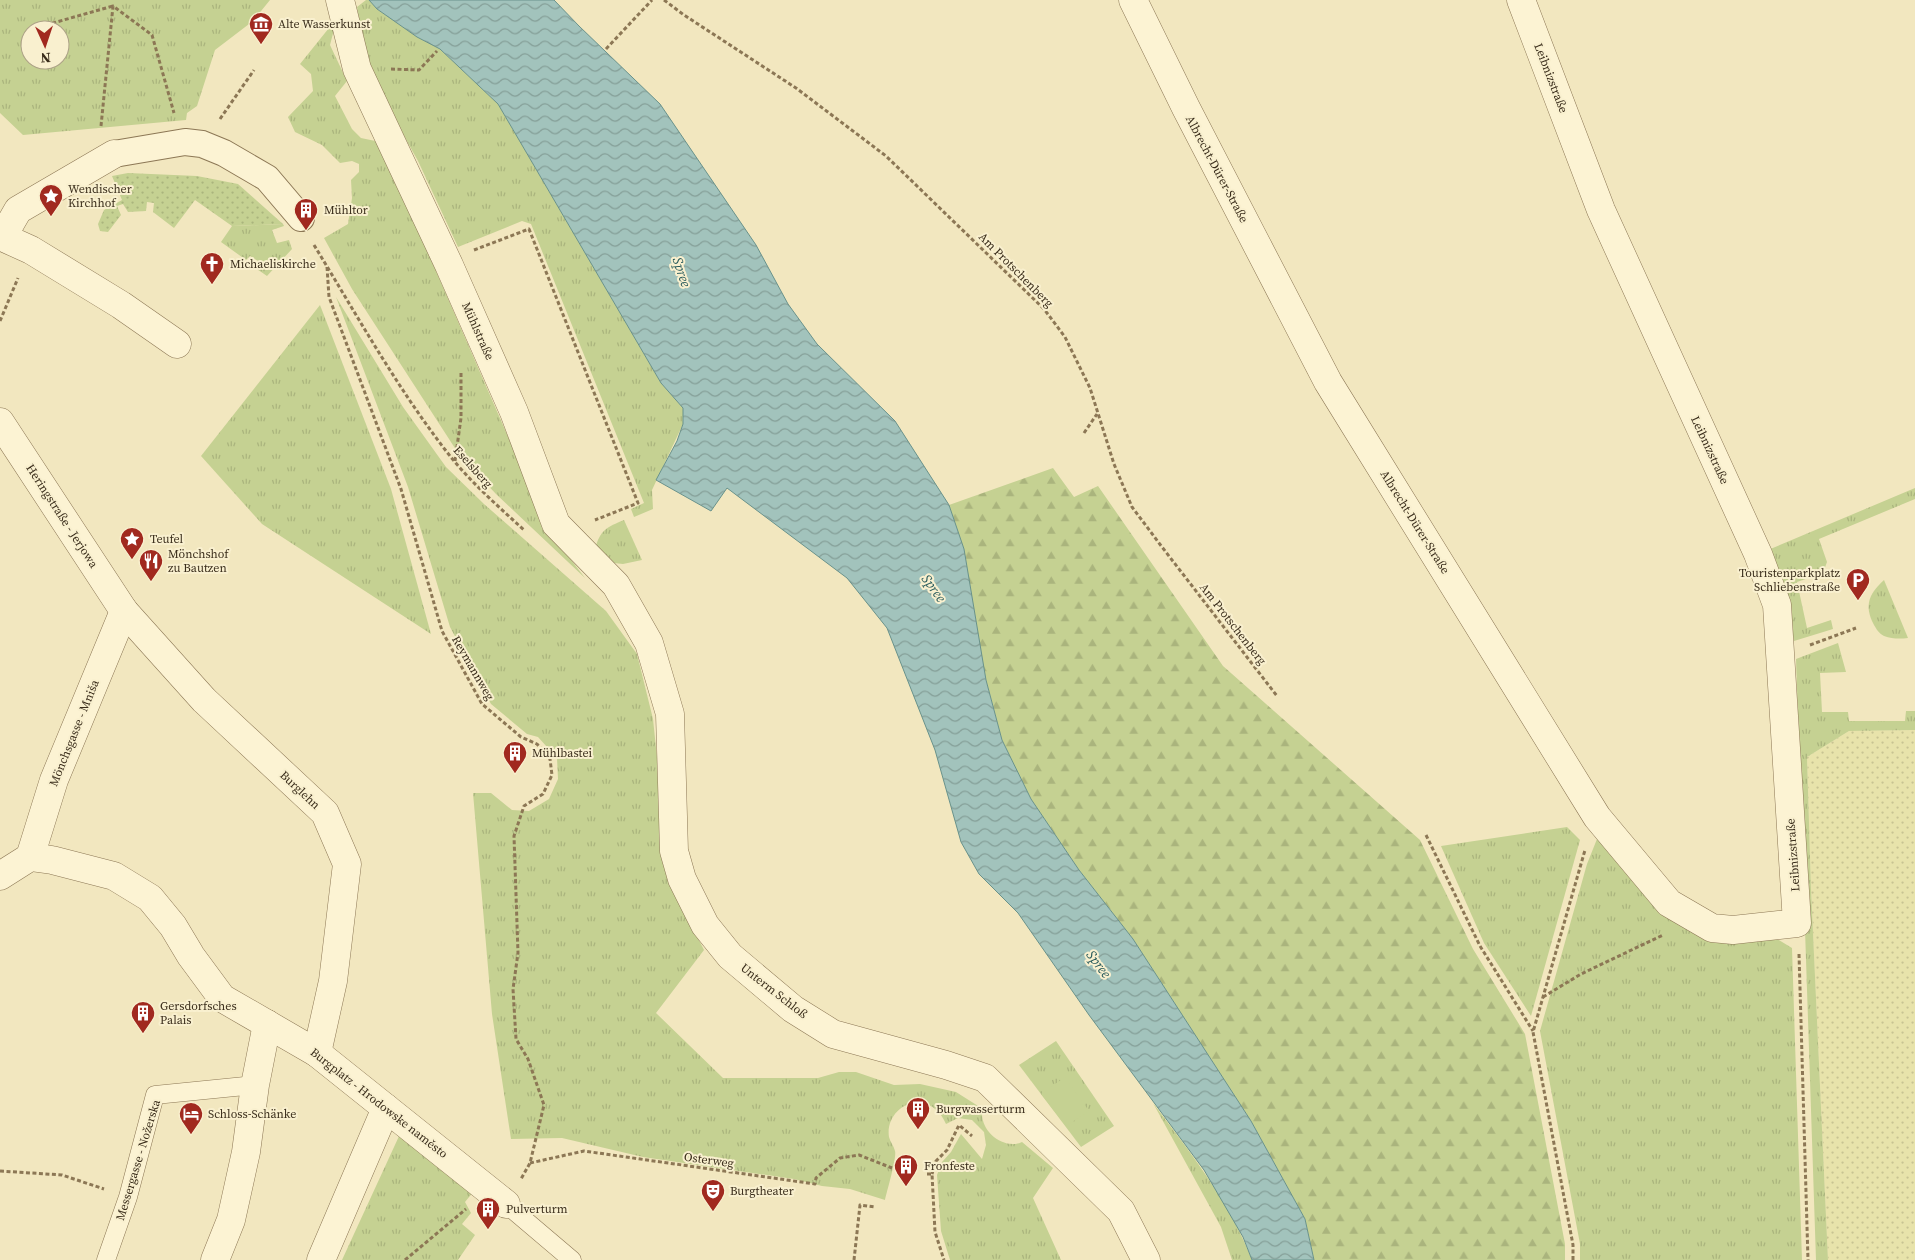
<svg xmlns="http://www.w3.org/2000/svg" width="1915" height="1260" viewBox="0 0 1915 1260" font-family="'Source Serif 4',serif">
	<defs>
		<pattern id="farmland-dots" width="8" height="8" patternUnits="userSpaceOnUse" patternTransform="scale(1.25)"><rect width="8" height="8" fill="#e8e3ab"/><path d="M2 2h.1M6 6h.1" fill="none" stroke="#c8c393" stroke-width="1.8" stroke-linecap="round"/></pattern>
		<pattern id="grass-tufts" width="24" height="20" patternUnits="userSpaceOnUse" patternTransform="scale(1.25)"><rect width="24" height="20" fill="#c5d192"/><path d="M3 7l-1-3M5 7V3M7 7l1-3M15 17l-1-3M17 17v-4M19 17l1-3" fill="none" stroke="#aab47d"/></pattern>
		<pattern id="forest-firs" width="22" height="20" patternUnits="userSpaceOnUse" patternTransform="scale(1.25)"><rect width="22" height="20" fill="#c5d192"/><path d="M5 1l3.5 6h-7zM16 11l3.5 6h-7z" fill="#aab47d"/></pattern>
		<pattern id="garden-dots" width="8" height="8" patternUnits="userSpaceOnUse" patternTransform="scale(1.25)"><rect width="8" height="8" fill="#c5d192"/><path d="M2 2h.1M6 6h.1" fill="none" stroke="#aab47d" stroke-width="1.8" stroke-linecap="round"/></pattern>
		<pattern id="water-waves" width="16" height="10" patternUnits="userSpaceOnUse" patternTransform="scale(1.25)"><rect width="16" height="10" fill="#a2c3bc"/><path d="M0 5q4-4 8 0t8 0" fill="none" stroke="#859f98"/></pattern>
	</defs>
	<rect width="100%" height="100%" fill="#f2e7bf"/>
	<!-- farmland -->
	<path fill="url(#farmland-dots)" d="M1915 730V1260H1828L1811 889 1807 757 1849 731Z"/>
	<!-- grass -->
	<g fill="url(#grass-tufts)" fill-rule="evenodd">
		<path d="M0 0H270L253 21 215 50 197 106 187 113 186 120 23 135 0 113ZM30 30H60V60H30Z"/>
		<path d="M366 0H369L377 9 417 37 440 49 498 104 661 383 683 408V424L652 490 653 509 634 517 631 509 644 503 531 224 522 221 458 247 418 161 366 68 357 7Z"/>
		<path d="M337 18 330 45 347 81 335 96 352 129 361 138 380 142 549 531 585 578 496 494 460 456 352 289 324 238 348 224 352 198 351 180 359 172V164L352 161 340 163 322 145 295 132 288 117 313 91 311 74 300 64Z"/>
		<path d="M283 224 284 226 272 230 277 243 289 240 292 249 267 276 254 267 258 261 250 256 246 260 221 242 232 226Z"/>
		<path d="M336 297 403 407 446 467 484 504 606 611 637 654 653 719 670 883 704 950 656 1013 723 1078H818L839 1072H856L894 1085 920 1084 956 1092 986 1111 982 1114C982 1133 1005 1150 1022 1142L1053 1168 1033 1198 1061 1260H950L941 1231 937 1175 942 1162 951 1152 961 1134 982 1159 986 1145 984 1132 972 1120 958 1118 946 1124C941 1113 934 1105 921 1103 902 1101 886 1118 889 1137 890 1142 894 1146 895 1151 897 1157 887 1191 885 1200L850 1189 822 1186 794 1179 643 1157 562 1138 511 1139 492 1014 473 793H491L512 810 529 811 549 799 558 779 557 758 538 737 527 734 491 704 450 627 408 487Z"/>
		<path d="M320 305 391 489 431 634 262 524 201 456Z"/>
		<path d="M1915 488V499L1819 539 1827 562 1823 573 1797 582 1807 628 1831 620 1833 629 1794 641 1786 593 1768 550Z"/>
		<path d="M624 520 642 560 623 564 605 562 595 549C600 530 607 527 624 520Z"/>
		<path d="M1884 580 1908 638C1900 639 1892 639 1884 636 1878 633 1875 627 1872 621 1864 603 1871 592 1884 580Z"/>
		<path d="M1838 643 1846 672 1820 673 1822 712H1848L1849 721H1905L1906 711H1915V730L1849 731 1807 757 1811 889 1828 1260H1816L1796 659Z"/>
		<path d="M1567 827 1580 840 1531 1016 1484 943 1441 846Z"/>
		<path d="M1599 834 1663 911 1772 936 1792 948 1802 1260H1580V1244L1540 1031 1587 864Z"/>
		<path d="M1056 1041 1114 1126 1081 1147 1019 1065Z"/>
		<path d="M1153 1103C1190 1152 1229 1201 1252 1260H1232L1221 1227Z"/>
		<path d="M400 1134 474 1191 465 1202 471 1213 462 1224 475 1235 458 1260H342Z"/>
	</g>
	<!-- forest -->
	<path fill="url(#forest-firs)" d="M1053 468 1074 497 1098 486 1223 666 1420 840 1473 949 1525 1034 1565 1244V1260H1314L1305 1219 1251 1121 1133 939 1079 870 1031 799 1002 740 986 680 949 505Z"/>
	<!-- garden -->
	<path fill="url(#garden-dots)" d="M128 173 197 176 238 184 283 224 232 226 195 200 174 228 153 212 154 203 147 202 146 211 128 212 123 204 117 206 121 215 108 232 100 231 98 224 104 210 122 200 112 176Z"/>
	<!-- pitch -->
	<path fill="#c5d192" d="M1065 1077 1089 1111 1066 1126 1041 1094Z"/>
	<!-- water -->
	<path fill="url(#water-waves)" stroke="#69928b" d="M369 0H554L579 26 660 104 756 245 788 304 817 344 895 421 949 505 964 549 986 680 1002 740 1031 799 1079 870 1133 939 1251 1121 1305 1219 1314 1260H1252L1243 1237 1204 1170 1089 1015 1018 913 979 874 961 842 935 750 887 628 847 578 727 488 711 511 656 480 677 441 683 424V408L661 383 498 104 440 49 417 37 377 9Z"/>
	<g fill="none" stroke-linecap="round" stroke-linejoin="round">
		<!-- service casing -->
		<g stroke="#8c7755" stroke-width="19">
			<g id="service">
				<path d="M506 1204 572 1260"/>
				<path d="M106 1260 128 1197 155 1095 255 1085"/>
			</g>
		</g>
		<!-- pedestrian casing -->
		<g stroke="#8c7755" stroke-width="28">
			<path id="pedestrian" d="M114 154 185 142 202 144 224 153 267 178 301 218"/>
		</g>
		<!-- minor casing -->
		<g stroke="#8c7755" stroke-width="29">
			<g id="minor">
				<path d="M340 0 357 69 449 265 514 412 556 524 616 585 649 643 670 714 674 851 682 879 705 925 730 956 793 1009 833 1034 946 1065 985 1078 1121 1211 1146 1260"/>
				<path d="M1133 0 1186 108 1328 382 1597 817 1669 903 1712 928 1733 930 1797 923 1777 605 1758 554 1601 210 1521 0"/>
				<path d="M0 236 31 250 121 305 177 344"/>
				<path d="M3 236 18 210 114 154"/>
				<path d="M0 422 124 611 204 700 325 813 347 864 333 981 317 1053"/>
				<path d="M30 857 54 780 124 611"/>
				<path d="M0 876 30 857 52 860 114 876 150 898 173 926 191 956 222 998 317 1053 506 1204"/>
				<path d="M215 1260 231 1220 246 1152 255 1085 267 1024"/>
				<path d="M321 1260 386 1108"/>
			</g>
		</g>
		<!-- path -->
		<g stroke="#8c7755" stroke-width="3" stroke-dasharray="4 2.5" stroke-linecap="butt">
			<path d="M664 0 684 15 796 88 886 156 1044 309 1065 337 1090 388 1114 464 1132 507 1162 547 1277 696"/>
			<path d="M46 25 113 6"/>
			<path d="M606 49 652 0"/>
			<path d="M391 69 419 70 437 51"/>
			<path d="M220 119 254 70"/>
			<path d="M101 126 113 6 152 35 174 113"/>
			<path d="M314 245C358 317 401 395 454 461 475 486 500 508 524 530"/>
			<path d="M474 250 529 229 638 503 595 520"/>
			<path d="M327 267 329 297 401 489 442 631 482 704 521 737 537 744 550 759 552 775 543 794 524 806 514 836 518 953 513 989 516 1039 528 1059 544 1105 530 1163 521 1179"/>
			<path d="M0 321 18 278"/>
			<path d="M1084 433 1097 414"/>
			<path d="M455 461 461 418V373"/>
			<path d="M1810 645 1856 628"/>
			<path d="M1426 835 1480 946 1533 1031"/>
			<path d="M1799 954 1808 1260"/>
			<path d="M1543 997 1581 974 1663 935"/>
			<path d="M530 1163 584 1151 815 1184 816 1178 840 1158 859 1155 892 1168"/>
			<path d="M0 1171 62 1175 104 1189"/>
			<path d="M927 1174H932L935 1232 944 1260"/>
			<path d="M932 1174 936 1161 947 1150 959 1125 972 1136"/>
			<path d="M405 1260 466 1209"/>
			<path d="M854 1260 860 1205 875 1207"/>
			<path d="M1573 1260V1245L1533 1032 1585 850"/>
		</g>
		<!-- service -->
		<use href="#service" stroke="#fcf3d3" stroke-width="18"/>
		<!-- pedestrian -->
		<use href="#pedestrian" stroke="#fcf3d3" stroke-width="26"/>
		<!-- minor -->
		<use href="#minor" stroke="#fcf3d3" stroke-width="28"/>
	</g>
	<!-- icons -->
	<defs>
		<g id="museum-pin" transform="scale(1.25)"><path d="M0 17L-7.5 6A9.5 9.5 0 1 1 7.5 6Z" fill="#a1291f" stroke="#f9f0cf"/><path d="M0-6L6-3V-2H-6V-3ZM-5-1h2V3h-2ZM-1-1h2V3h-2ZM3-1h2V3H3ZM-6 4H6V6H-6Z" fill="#fff"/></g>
		<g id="sight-pin" transform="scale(1.25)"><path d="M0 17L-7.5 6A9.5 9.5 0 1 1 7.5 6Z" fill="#a1291f" stroke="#f9f0cf"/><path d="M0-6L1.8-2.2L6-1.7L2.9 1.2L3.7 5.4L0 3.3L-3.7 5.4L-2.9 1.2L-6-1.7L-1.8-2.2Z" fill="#fff"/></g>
		<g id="building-pin" transform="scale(1.25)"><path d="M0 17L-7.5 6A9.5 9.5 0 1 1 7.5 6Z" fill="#a1291f" stroke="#f9f0cf"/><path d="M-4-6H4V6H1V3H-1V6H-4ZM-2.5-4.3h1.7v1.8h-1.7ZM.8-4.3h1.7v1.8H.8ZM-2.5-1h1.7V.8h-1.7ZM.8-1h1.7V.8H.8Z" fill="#fff"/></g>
		<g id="church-pin" transform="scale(1.25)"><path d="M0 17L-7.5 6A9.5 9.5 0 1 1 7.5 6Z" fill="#a1291f" stroke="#f9f0cf"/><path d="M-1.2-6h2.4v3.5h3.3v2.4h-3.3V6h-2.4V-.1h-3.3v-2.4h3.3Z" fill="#fff"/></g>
		<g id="restaurant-pin" transform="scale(1.25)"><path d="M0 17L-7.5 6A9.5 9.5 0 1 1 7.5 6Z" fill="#a1291f" stroke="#f9f0cf"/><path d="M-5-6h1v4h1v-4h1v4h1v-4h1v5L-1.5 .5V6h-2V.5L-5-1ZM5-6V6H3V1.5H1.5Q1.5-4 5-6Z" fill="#fff"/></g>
		<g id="parking-pin" transform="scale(1.25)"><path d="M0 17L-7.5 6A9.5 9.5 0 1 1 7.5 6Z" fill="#a1291f" stroke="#f9f0cf"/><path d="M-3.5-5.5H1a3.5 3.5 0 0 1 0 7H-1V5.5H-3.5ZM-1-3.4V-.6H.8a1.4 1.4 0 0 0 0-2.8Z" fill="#fff"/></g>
		<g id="hotel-pin" transform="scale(1.25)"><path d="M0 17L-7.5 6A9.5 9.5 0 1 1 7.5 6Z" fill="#a1291f" stroke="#f9f0cf"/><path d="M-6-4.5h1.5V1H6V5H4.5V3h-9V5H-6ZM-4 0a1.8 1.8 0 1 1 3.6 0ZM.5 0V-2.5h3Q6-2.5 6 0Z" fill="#fff"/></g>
		<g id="theatre-pin" transform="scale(1.25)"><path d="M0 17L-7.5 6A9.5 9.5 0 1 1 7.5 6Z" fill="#a1291f" stroke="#f9f0cf"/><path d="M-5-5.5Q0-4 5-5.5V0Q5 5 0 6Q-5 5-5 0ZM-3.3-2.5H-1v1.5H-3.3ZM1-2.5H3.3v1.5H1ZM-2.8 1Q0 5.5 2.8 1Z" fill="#fff"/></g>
	</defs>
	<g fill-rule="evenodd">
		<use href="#museum-pin" x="261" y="24"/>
		<use href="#sight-pin" x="51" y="196"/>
		<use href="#building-pin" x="306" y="210"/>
		<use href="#church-pin" x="212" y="264"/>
		<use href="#sight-pin" x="132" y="539"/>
		<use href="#restaurant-pin" x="151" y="561"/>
		<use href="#parking-pin" x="1858" y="580"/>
		<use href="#building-pin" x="515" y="753"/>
		<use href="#building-pin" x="143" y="1013"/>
		<use href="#building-pin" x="918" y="1109"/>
		<use href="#hotel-pin" x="191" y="1114"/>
		<use href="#building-pin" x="906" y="1166"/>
		<use href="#theatre-pin" x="713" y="1191"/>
		<use href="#building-pin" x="488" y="1209"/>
	</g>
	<g text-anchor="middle" stroke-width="4" stroke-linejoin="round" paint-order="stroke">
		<!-- poi labels -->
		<g font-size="12" fill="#3a2d1b" stroke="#f9f0cf" text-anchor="start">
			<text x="278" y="28">Alte Wasserkunst</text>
			<text x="68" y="193">Wendischer<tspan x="68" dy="14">Kirchhof</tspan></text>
			<text x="324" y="214">Mühltor</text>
			<text x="230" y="268">Michaeliskirche</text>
			<text x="150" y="543">Teufel</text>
			<text x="168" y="558">Mönchshof<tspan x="168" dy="14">zu Bautzen</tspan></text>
			<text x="1840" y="577" text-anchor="end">Touristenparkplatz<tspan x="1840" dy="14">Schliebenstraße</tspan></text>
			<text x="532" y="757">Mühlbastei</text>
			<text x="160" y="1010">Gersdorfsches<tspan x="160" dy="14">Palais</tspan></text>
			<text x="936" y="1113">Burgwasserturm</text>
			<text x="208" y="1118">Schloss-Schänke</text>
			<text x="924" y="1170">Fronfeste</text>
			<text x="730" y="1195">Burgtheater</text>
			<text x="506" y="1213">Pulverturm</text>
		</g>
		<!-- street labels -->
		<g font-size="12" fill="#3a2d1b" stroke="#f9f0cf">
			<text transform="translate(1551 78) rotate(69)" y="4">Leibnizstraße</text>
			<text transform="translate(1217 169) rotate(62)" y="4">Albrecht-Dürer-Straße</text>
			<text transform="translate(1016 270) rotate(45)" y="4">Am Protschenberg</text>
			<text transform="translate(478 331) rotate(66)" y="4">Mühlstraße</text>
			<text transform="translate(1710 450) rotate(65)" y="4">Leibnizstraße</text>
			<text transform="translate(473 467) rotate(48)" y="4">Eselsberg</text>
			<text transform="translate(62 516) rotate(57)" y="4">Heringstraße - Jerjowa</text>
			<text transform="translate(1415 522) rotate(58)" y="4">Albrecht-Dürer-Straße</text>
			<text transform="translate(1233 624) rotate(52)" y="4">Am Protschenberg</text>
			<text transform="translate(473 668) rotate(60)" y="4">Reymannweg</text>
			<text transform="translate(74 733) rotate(-68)" y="4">Mönchsgasse - Mniša</text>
			<text transform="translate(300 790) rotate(43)" y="4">Burglehn</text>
			<text transform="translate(1793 855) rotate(-94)" y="4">Leibnizstraße</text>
			<text transform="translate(774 991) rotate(38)" y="4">Unterm Schloß</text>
			<text transform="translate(379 1103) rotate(38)" y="4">Burgplatz - Hrodowske naměsto</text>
			<text transform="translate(138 1160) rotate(-73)" y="4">Messergasse - Nožerska</text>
			<text transform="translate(709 1160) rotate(8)" y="4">Osterweg</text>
		</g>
		<!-- water labels -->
		<g font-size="14" font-style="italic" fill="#295b5c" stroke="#f9f0cf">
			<text transform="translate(682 272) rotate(72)" y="5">Spree</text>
			<text transform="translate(934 588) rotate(54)" y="5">Spree</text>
			<text transform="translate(1099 964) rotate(53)" y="5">Spree</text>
		</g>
	</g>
	<!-- north arrow -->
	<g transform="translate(45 45) rotate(177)"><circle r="24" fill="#f9f0cf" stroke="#ada287"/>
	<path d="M0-4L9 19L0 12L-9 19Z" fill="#a1291f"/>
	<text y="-8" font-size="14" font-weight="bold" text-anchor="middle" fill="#3a2d1b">N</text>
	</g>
</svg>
